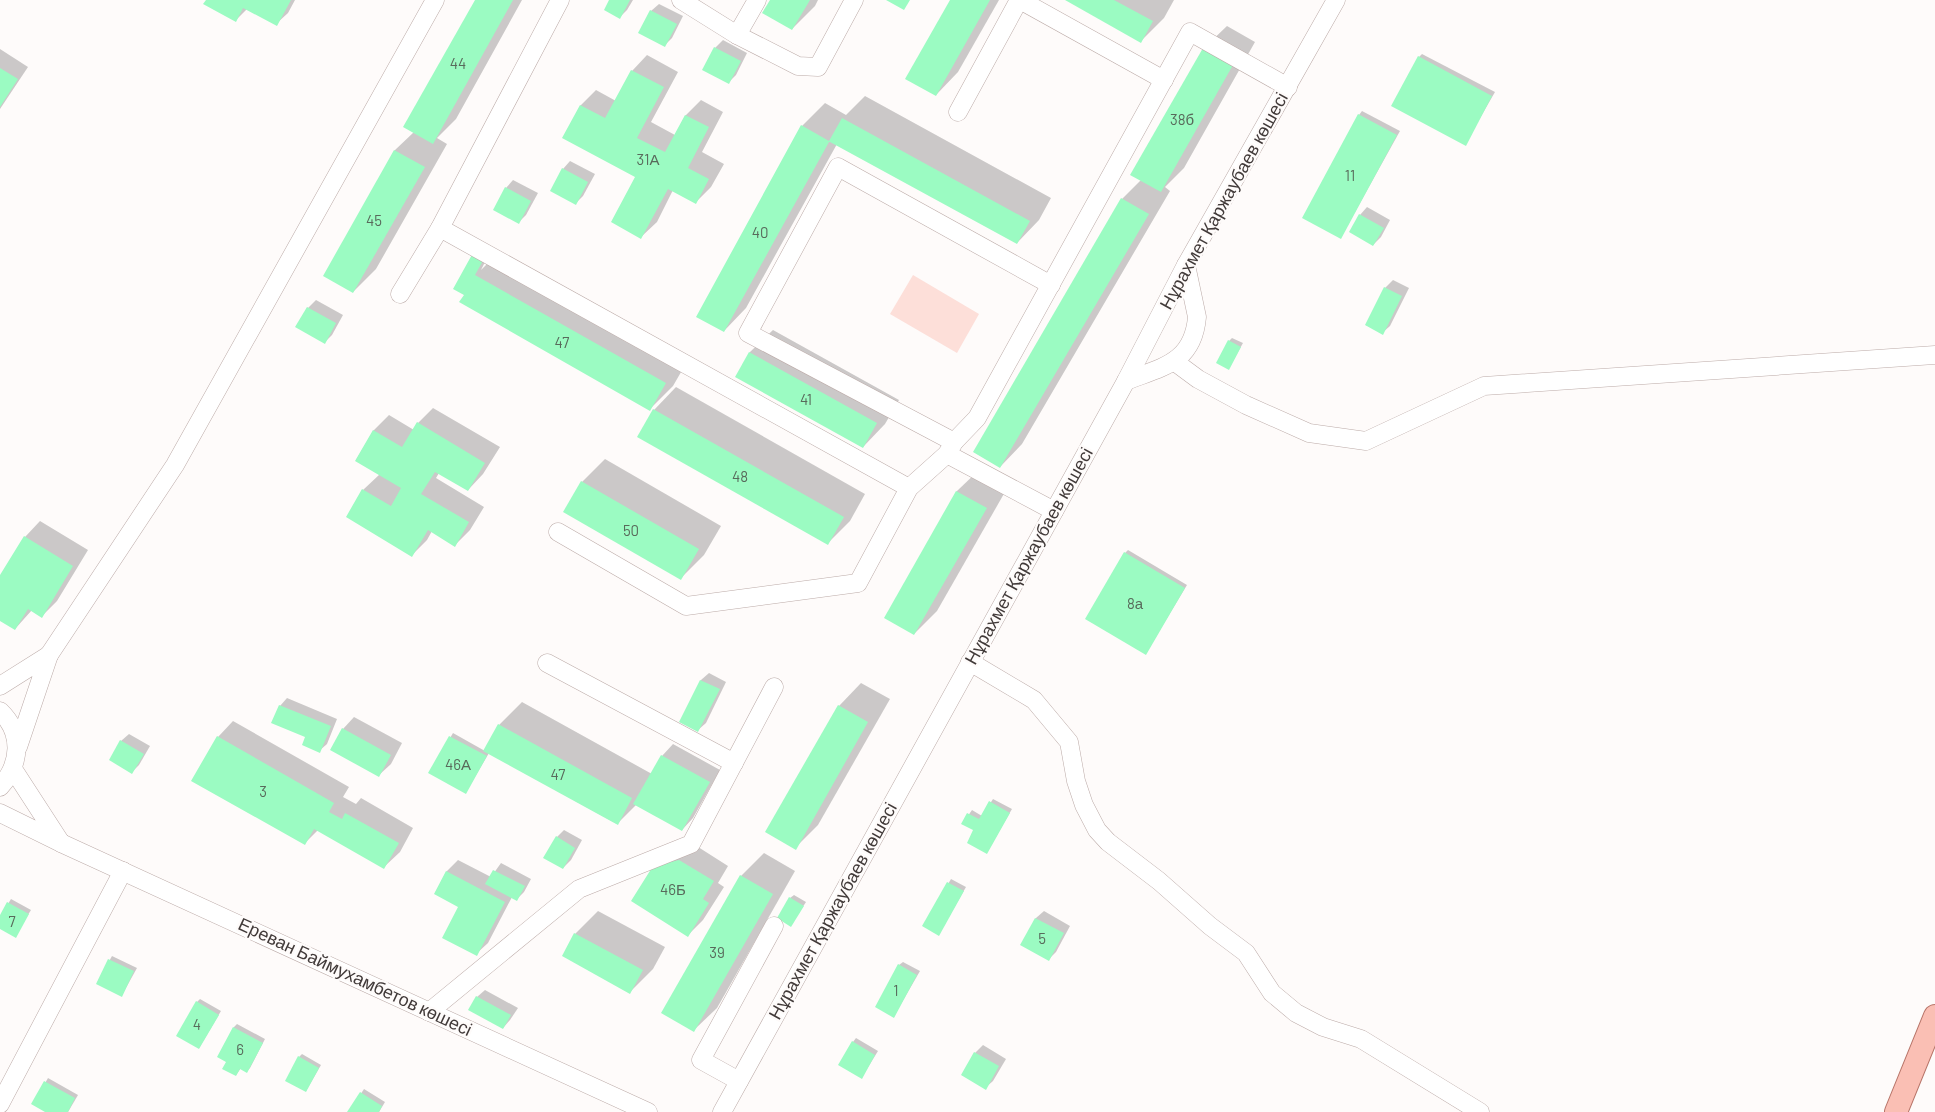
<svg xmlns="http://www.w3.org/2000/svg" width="1935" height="1112" viewBox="0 0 1935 1112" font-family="Barlow,sans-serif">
	<rect width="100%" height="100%" fill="#fefbfa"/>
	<!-- green -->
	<path fill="#fddfd9" d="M913 275 979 314 957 353 890 314Z"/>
	<!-- shadow -->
	<g fill="#0003">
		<path d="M207 0H295L288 13 276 24 247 9 236 20Z"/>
		<path d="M476 0H522L456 119 437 138 447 144 376 269 353 292 325 276 395 150 414 132Z"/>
		<path d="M610 0H633L627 10 620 17Z"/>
		<path d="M771 0H818L815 6 792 29Z"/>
		<path d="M951 0H999L958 72 936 95Z"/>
		<path d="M1068 0H1174L1164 18 1141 41Z"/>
		<path d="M659 4 683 16 672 38 664 46 651 11Z"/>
		<path d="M1227 26 1255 42 1184 168 1165 187 1170 191 1022 444 1000 467 974 452 1122 199 1141 180 1204 48Z"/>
		<path d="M723 40 747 53 736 75 729 82 704 69 715 48Z"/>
		<path d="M0 49 28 67 0 109Z"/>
		<path d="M1422 54 1495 92 1465 144 1419 57Z"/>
		<path d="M647 55 678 72 651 122 675 135 686 115 701 100 723 112 702 152 724 164 711 187 696 202 673 190 657 222 641 237 637 176 564 137 581 105 596 90 616 101 632 71Z"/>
		<path d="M865 96 1051 198 1039 220 1017 243 837 144 746 308 724 331 802 126 825 103 846 115Z"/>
		<path d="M1362 111 1400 131 1341 237 1359 115Z"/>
		<path d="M570 161 595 174 583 196 576 203 563 169Z"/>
		<path d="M513 180 538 193 526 215 519 222 506 188Z"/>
		<path d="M1367 207 1390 220 1381 237 1373 245 1360 215Z"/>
		<path d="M491 250 481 270 498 253 688 360 673 386 650 409 455 289Z"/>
		<path d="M1393 280 1409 288 1390 326 1382 333 1366 325 1385 288Z"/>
		<path d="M316 300 343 315 332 335 325 342 297 327 308 308Z"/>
		<path d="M773 330 899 400 885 424 863 447 737 377 750 352Z"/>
		<path d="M1232 338 1243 343 1229 368V341Z"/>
		<path d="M676 387 865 494 850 521 828 543 654 410Z"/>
		<path d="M433 408 500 447 483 474 468 490 439 473 436 478 484 507 470 530 455 545 432 531 427 540 412 555 363 490 380 474 356 460 374 430 389 415 414 430 418 423Z"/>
		<path d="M605 459 721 526 704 555 681 578 582 482Z"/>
		<path d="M980 469 1009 485 937 611 914 634 886 618 957 491Z"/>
		<path d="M40 521 88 550 57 601 42 616 32 610 15 629 0 620V578L25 537Z"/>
		<path d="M1128 550 1187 585 1146 653 1125 553Z"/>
		<path d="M709 673 726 682 706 723 698 730 681 722 701 680Z"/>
		<path d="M861 683 890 699 818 825 795 848 839 706Z"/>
		<path d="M287 698 337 719 327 744 319 751 280 706Z"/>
		<path d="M522 702 652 774 662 756 673 744 720 770 693 818 682 830 637 804 617 824 489 753 466 792 430 772 453 733 485 751 499 725Z"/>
		<path d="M354 717 402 743 391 764 379 775 343 729Z"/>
		<path d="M233 721 349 787 343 797 356 804 361 798 413 828 400 852 384 867 318 830 305 843 218 737Z"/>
		<path d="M129 734 150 746 139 765 132 772 121 741Z"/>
		<path d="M993 799 1012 809 987 852 975 830 963 823 972 810 982 816Z"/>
		<path d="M564 830 582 840 571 860 563 868 557 837Z"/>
		<path d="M695 845 728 866 718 883 724 887 703 920 688 935 654 866Z"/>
		<path d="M764 853 795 871 717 1008 694 1030 741 876Z"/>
		<path d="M458 860 491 877 501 863 531 879 524 892 517 899 512 897 488 943 476 954 460 907 435 893 447 871Z"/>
		<path d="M951 879 966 887 939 934 924 925Z"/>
		<path d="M794 895 806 902 791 925 790 898Z"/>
		<path d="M11 899 31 910 15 936 0 928V917Z"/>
		<path d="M598 911 665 947 653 969 630 992 575 934Z"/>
		<path d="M1044 911 1070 926 1056 952 1049 959 1022 945 1036 918Z"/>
		<path d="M112 956 137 968 122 995 97 983Z"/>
		<path d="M903 962 920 971 894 1016 899 965Z"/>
		<path d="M485 990 518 1008 510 1020 503 1028 477 997Z"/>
		<path d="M200 999 221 1011 199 1048 197 1002Z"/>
		<path d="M237 1024 265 1039 250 1068 247 1071 241 1068 236 1075 228 1061 234 1027Z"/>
		<path d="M856 1038 878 1051 862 1077 853 1042Z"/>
		<path d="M983 1045 1006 1059 993 1081 985 1088 962 1075 975 1053Z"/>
		<path d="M302 1054 321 1065 306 1091 299 1057Z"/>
		<path d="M48 1078 78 1095 68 1112H48L33 1104Z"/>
		<path d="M364 1089 385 1102 379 1112H349Z"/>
	</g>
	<!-- building -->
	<g fill="#9bfbc2">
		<path d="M206 0H291L277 26 243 8 236 22 203 4Z"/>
		<path d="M475 0H513L433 144 403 127Z"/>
		<path d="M609 0H630L620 19 604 10Z"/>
		<path d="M770 0H810L792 30 762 13Z"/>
		<path d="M886 0H910L904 10Z"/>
		<path d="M950 0H990L936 96 905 79Z"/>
		<path d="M1065 0H1114L1153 21 1141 43Z"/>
		<path d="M650 10 677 24 665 47 638 33Z"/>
		<path d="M714 47 741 61 729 84 702 70Z"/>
		<path d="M1203 48 1233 65 1161 192 1130 175Z"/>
		<path d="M1418 56 1492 96 1466 146 1391 106Z"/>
		<path d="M0 68 18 79 0 107Z"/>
		<path d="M631 70 664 87 637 138 665 152 685 115 709 127 688 168 709 179 696 204 668 189 641 239 611 222 635 177 562 138 580 105 605 118Z"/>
		<path d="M1358 114 1397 135 1341 239 1302 218Z"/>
		<path d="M842 118 1030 221 1017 244 830 142H829L724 332 696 317 801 125 829 141Z"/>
		<path d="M394 150 425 167 353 293 323 276Z"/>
		<path d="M562 168 588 182 576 205 550 191Z"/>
		<path d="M505 187 531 201 519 224 493 210Z"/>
		<path d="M1121 198 1149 214 1000 468 973 452Z"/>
		<path d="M1359 214 1384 228 1373 246 1349 232Z"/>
		<path d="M474 251 485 257 475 275 666 383 650 411 459 302 464 295 453 289Z"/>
		<path d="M1384 287 1402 296 1383 335 1365 325Z"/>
		<path d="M307 307 336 323 325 344 295 327Z"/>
		<path d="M1228 340 1241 347 1229 370 1216 363Z"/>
		<path d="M749 352 877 423 863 448 735 377Z"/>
		<path d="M653 409 844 517 828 545 637 437Z"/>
		<path d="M417 422 485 463 468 491 435 472 421 494 469 522 455 547 428 530 412 557 346 517 362 489 391 506 401 488 355 461 373 430 402 447Z"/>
		<path d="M581 481 699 549 681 580 563 512Z"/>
		<path d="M956 491 987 508 914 635 884 618Z"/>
		<path d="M24 536 73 566 42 618 28 609 15 630 0 621V575Z"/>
		<path d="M1124 552 1185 588 1146 655 1085 619Z"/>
		<path d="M700 680 720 689 698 732 679 722Z"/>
		<path d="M279 705 331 726 320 753 302 745 305 737 271 723Z"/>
		<path d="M838 705 868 722 796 850 765 832Z"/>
		<path d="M498 724 632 798 618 825 483 751Z"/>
		<path d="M342 728 391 755 379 777 330 750Z"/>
		<path d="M217 736 334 803 329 812 342 819 345 813 399 843 384 869 314 829 305 845 191 781Z"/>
		<path d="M449 736 487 756 466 794 428 773Z"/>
		<path d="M120 740 144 754 132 774 109 760Z"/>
		<path d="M661 755 710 782 682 831 633 804Z"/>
		<path d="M989 801 1010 813 987 854 967 843 973 830 961 824 967 813 979 819Z"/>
		<path d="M556 836 575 848 563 869 543 858Z"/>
		<path d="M679 860 714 881 703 899 709 903 688 937 631 901 653 866Z"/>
		<path d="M493 870 525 886 517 901 485 884Z"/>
		<path d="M446 871 505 902 477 956 442 938 458 907 434 894Z"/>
		<path d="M740 875 773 894 694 1032 661 1013Z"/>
		<path d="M947 882 964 891 939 936 922 926Z"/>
		<path d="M789 897 804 906 791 927 777 918Z"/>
		<path d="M7 902 29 914 16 938 0 929V915Z"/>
		<path d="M1035 918 1064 933 1049 961 1020 945Z"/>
		<path d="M574 933 643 970 630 994 562 956Z"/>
		<path d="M108 959 134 971 122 997 96 984Z"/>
		<path d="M898 964 917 975 894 1018 875 1007Z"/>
		<path d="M476 996 511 1015 503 1029 468 1010Z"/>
		<path d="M196 1001 219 1015 199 1049 176 1036Z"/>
		<path d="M233 1027 263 1043 247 1073 240 1069 236 1076 222 1069 226 1062 217 1057Z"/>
		<path d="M852 1041 875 1055 862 1079 838 1065Z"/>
		<path d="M974 1052 999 1066 986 1090 961 1075Z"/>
		<path d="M298 1056 319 1068 306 1092 285 1081Z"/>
		<path d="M44 1081 75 1098 68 1112H45L31 1104Z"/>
		<path d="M360 1092 382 1106 379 1112H347Z"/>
	</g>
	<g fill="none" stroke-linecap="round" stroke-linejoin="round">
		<!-- minor casing -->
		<g stroke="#bcaba8" stroke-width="19">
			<g id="minor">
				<path d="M681 0 737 35 798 66 818 67 854 0"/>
				<path d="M1020 0 1164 80"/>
				<path d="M737 35 757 0"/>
				<path d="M958 112 1019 0"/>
				<path d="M440 228 909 488"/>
				<path d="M400 294 440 228 560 0"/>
				<path d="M1175 362 1198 379 1246 405 1309 433 1366 441 1484 386 1935 355"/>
				<path d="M1126 381C1162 367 1193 363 1197 317L1186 265"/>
				<path d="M954 442 748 333 838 167 1051 285"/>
				<path d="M1054 511 947 454 954 442 977 418 1190 32 1288 87"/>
				<path d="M558 532 686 606 858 583 909 488 947 454"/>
				<path d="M49 655 175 465 435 0"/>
				<path d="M970 662 1034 700 1069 742 1076 781 1084 805 1097 830 1108 842 1159 881 1210 926 1246 953 1272 993 1296 1013 1323 1027 1361 1039 1480 1112"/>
				<path d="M547 663 734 763"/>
				<path d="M0 686 49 655 18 747"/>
				<path d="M0 711C23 733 21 764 0 787"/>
				<path d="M0 813 61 843 13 769"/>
				<path d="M61 843 648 1112"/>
				<path d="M429 1012 579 889 691 844 774 687"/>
				<path d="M739 1081 701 1060 774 926"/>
				<path d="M0 1104 123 871"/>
				<path d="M722 1112 1126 381 1186 265 1336 0"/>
			</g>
		</g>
		<!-- major casing -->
		<g stroke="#b77468" stroke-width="24">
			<path id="major" d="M1896 1112 1935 1016"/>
		</g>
		<!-- minor -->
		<use href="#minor" stroke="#fff" stroke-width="18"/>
		<!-- major -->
		<use href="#major" stroke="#fabfb4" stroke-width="22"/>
	</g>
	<g text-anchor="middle" stroke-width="4.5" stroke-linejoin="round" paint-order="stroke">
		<!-- number labels -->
		<g font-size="15" fill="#586a5b">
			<text x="458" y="69">44</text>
			<text x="1182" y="125">38б</text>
			<text x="648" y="165">31А</text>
			<text x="1350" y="181">11</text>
			<text x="374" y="226">45</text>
			<text x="760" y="238">40</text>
			<text x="562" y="348">47</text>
			<text x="806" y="405">41</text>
			<text x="740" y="482">48</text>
			<text x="631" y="536">50</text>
			<text x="1135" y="609">8а</text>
			<text x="458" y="770">46А</text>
			<text x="558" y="780">47</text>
			<text x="263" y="797">3</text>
			<text x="673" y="895">46Б</text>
			<text x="12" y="927">7</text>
			<text x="1042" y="944">5</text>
			<text x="717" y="958">39</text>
			<text x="896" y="996">1</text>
			<text x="197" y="1030">4</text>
			<text x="240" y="1055">6</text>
		</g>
		<!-- street labels -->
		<g font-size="18" fill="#413a39" stroke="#fefbfa">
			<text transform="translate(1224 201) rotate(-61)" y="6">Нұрахмет Қаржаубаев көшесі</text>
			<text transform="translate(1029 556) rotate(-61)" y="6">Нұрахмет Қаржаубаев көшесі</text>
			<text transform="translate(833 911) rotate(-61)" y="6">Нұрахмет Қаржаубаев көшесі</text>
			<text transform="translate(355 977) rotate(25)" y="6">Ереван Баймухамбетов көшесі</text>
		</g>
	</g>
</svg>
